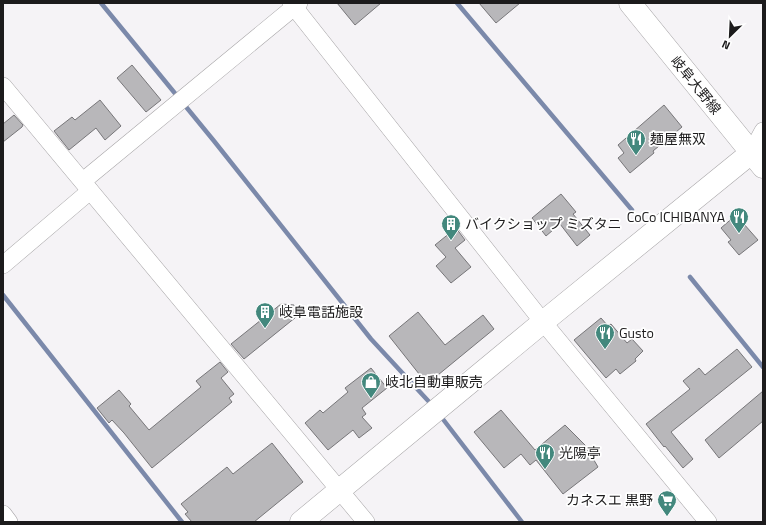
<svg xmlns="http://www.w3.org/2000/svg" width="766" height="525" viewBox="0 0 766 525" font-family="'Titillium Web','Noto Sans JP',sans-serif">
	<rect width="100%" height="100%" fill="#f5f3f6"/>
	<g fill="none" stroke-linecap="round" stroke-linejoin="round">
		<!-- stream -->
		<g stroke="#7b89aa" stroke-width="4.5">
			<path d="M101 3 214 141 371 339 432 405"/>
			<path d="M457 3 632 210"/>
			<path d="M690 277 763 367"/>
			<path d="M3 295 182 522"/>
			<path d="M439 414 522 522"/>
		</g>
	</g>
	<!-- building -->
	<g fill="#b8b7ba" stroke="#777679">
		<path d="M337 3H381L355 25Z"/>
		<path d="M479 3H520L496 23Z"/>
		<path d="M132 65 161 100 146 112 117 78Z"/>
		<path d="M100 100 121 126 105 140 96 128 69 150 54 131 72 117 75 120Z"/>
		<path d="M664 105 682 127 653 151 654 153 630 173 618 158 624 153 618 145Z"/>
		<path d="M14 115 23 125 22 127 3 142V124Z"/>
		<path d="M561 194 576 212 573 214 590 235 577 246 560 224 546 236 532 218Z"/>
		<path d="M736 215 758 240 739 255 728 242 731 240 721 228Z"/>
		<path d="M456 228 465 240 455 248 471 267 451 283 436 266 446 257 435 245Z"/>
		<path d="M281 304 294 305 301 313 244 359 231 344Z"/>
		<path d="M418 312 445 345 483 315 494 329 427 384 389 336Z"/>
		<path d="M601 318 608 326 611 324 627 343 632 339 643 351 635 359 636 361 620 374 616 369 606 378 574 340Z"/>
		<path d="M737 349 752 367 671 432 693 459 683 468 665 446 664 447 646 424 690 389 683 381 699 368 705 375Z"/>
		<path d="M220 362 228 372 221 378 234 394 229 398 232 402 152 468 124 433 112 420 109 423 97 408 119 390 131 404 129 406 149 430 201 387 196 381Z"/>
		<path d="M371 368 387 388 362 408 366 414 362 417 372 428 359 438 353 430 328 450 305 423 320 410 323 413 348 392 345 388Z"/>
		<path d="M763 391V421L719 458 705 440Z"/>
		<path d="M501 410 535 450 565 425 585 445 598 467 563 494 536 460 530 465 521 454 504 468 474 432Z"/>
		<path d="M272 443 303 482 254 522H192L185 514 188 512 181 504 227 467 233 474Z"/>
	</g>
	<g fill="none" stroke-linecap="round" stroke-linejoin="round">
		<!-- street casing -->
		<g stroke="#a7a5a7" stroke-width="18">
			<g id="street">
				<path d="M291 3 543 322 708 522"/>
				<path d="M3 86 366 522"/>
				<path d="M751 153 763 131"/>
				<path d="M83 181 299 3"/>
				<path d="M3 265 90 191"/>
				<path d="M3 514 9 522"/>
			</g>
		</g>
		<!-- secondary casing -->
		<g stroke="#a7a5a7" stroke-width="23">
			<path id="secondary" d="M301 522 543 322 751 153"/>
		</g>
		<!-- primary casing -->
		<g stroke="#a7a5a7" stroke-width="23">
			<path id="primary" d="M630 3 763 167"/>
		</g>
		<!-- street -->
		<use href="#street" stroke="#fff" stroke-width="17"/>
		<!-- secondary -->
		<use href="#secondary" stroke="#fff" stroke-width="22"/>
		<!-- primary -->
		<use href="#primary" stroke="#fff" stroke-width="22"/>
	</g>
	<!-- icons -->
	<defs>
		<g id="restaurant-pin" transform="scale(1)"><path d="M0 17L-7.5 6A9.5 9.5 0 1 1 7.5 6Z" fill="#43887d" stroke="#fff"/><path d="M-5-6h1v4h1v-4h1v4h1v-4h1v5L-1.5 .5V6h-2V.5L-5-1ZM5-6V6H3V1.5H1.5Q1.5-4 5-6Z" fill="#fff"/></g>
		<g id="building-pin" transform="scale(1)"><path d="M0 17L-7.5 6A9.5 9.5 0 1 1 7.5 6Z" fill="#43887d" stroke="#fff"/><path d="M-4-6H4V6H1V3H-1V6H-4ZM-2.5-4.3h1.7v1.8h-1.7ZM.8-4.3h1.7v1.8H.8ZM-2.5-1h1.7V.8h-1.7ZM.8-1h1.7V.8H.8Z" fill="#fff"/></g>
		<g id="shop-pin" transform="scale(1)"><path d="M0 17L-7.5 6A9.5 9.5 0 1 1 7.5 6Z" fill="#43887d" stroke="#fff"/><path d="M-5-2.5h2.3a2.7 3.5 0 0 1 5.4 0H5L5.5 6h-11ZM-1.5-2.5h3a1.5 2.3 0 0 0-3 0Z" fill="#fff"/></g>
		<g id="supermarket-pin" transform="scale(1)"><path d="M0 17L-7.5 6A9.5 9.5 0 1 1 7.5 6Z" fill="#43887d" stroke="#fff"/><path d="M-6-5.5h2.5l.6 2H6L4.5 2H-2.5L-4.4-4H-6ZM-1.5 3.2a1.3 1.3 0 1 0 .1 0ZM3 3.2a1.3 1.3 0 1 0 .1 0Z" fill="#fff"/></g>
	</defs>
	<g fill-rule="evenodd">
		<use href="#restaurant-pin" x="636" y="139"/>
		<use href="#restaurant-pin" x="739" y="217"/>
		<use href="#building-pin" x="451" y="224"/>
		<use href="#building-pin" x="265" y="312"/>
		<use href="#restaurant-pin" x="605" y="333"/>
		<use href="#shop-pin" x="371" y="382"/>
		<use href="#restaurant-pin" x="545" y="453"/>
		<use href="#supermarket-pin" x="667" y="500"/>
	</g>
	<g text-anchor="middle" stroke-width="3.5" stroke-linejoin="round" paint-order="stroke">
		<!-- street labels -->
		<g font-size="14" fill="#1c1b1c" stroke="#fff">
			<text transform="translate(696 85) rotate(51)" y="5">岐阜大野線</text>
		</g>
		<!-- poi labels -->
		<g font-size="14" fill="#1c1b1c" stroke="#fff" text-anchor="start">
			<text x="650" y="144">麺屋無双</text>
			<text x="725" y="222" text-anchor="end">CoCo ICHIBANYA</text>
			<text x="465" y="229">バイクショップ ミズタニ</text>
			<text x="279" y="317">岐阜電話施設</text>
			<text x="619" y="338">Gusto</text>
			<text x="385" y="387">岐北自動車販売</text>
			<text x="559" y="458">光陽亭</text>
			<text x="653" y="505" text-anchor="end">カネスエ 黒野</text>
		</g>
	</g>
	<!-- border -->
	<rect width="766" height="525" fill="none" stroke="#1c1b1c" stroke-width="8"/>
	<!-- north arrow -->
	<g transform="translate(730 36) rotate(204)" stroke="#ffffff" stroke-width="3" paint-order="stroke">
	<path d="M0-3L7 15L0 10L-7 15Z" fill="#1c1b1c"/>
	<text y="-6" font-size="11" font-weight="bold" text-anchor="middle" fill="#1c1b1c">N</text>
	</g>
</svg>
